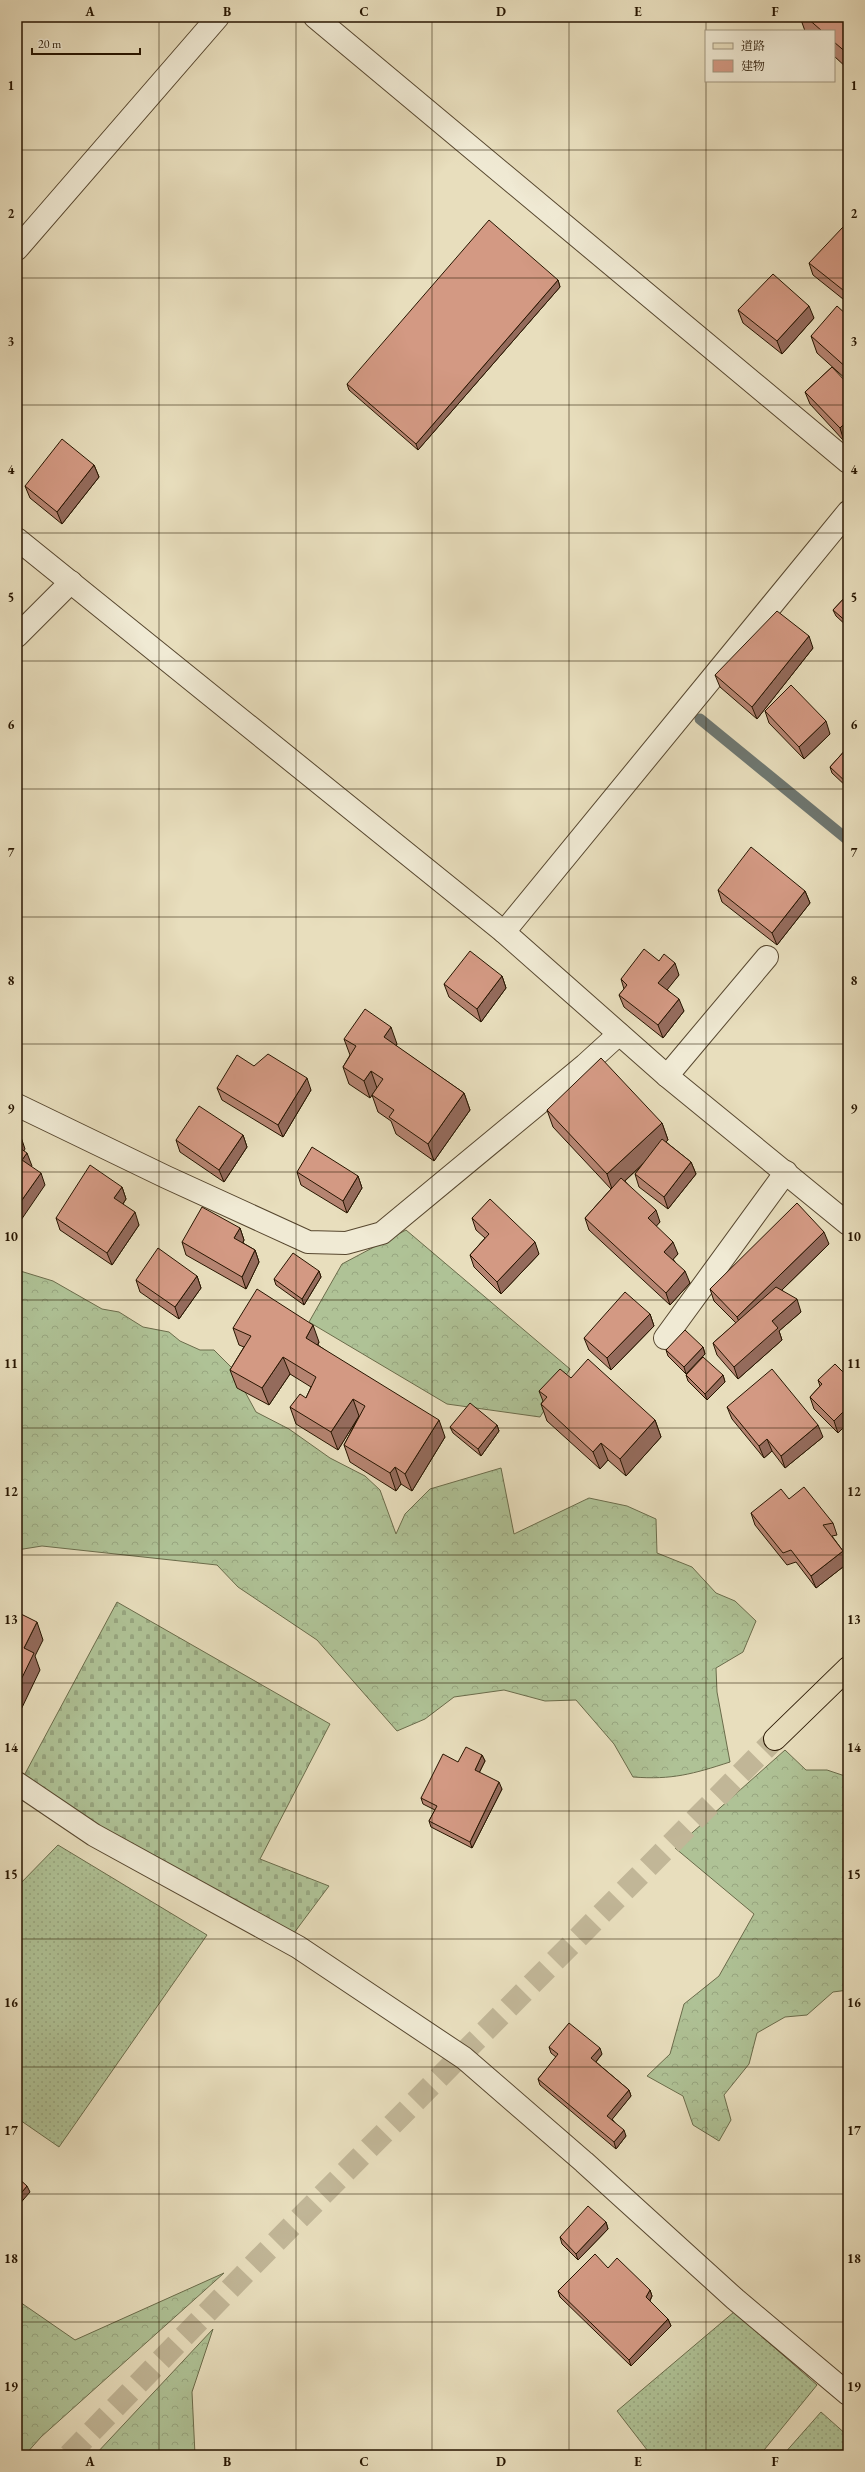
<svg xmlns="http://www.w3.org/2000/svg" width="865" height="2472" viewBox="0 0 865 2472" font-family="'EB Garamond','Noto Serif JP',serif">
	<defs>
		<pattern id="grass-dots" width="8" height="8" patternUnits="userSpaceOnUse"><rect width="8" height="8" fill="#afc296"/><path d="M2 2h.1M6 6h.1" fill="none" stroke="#97a680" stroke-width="1.8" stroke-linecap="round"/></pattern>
		<pattern id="forest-crowns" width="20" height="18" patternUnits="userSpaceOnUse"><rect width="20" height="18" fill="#afc296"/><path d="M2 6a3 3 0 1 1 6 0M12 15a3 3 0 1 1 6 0" fill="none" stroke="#97a680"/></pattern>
		<pattern id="cemetery-stones" width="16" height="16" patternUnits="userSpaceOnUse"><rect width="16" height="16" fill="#afc296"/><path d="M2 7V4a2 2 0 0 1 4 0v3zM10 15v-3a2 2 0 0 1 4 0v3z" fill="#97a680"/></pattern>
	</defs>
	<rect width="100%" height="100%" fill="#e8debd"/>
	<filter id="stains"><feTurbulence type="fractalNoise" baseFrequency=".005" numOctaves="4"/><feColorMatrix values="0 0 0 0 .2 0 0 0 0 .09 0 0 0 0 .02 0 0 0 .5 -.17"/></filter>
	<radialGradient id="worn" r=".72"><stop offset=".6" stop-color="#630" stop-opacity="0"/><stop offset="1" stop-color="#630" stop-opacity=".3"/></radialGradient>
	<!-- grass -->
	<g fill="url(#grass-dots)" stroke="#6b6c4b">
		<path d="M58 1845 207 1935 59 2147 17 2118V1887Z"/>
		<path d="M734 2312 817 2385 760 2455H651L617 2411Z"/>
		<path d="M821 2412 848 2436V2455H783Z"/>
	</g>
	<!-- forest -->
	<g fill="url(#forest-crowns)" stroke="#6b6c4b">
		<path d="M406 1230 570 1369 540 1417 447 1404 309 1322 342 1264Z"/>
		<path d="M17 1270 53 1281 102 1309 119 1312 143 1327 169 1332 180 1341 200 1350H214L232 1368 256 1412 289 1429 330 1458 365 1476 380 1490 396 1534 405 1514 430 1489 501 1468 514 1534 589 1498 627 1506 656 1519 657 1553 692 1567 716 1593 735 1601 756 1621 743 1652 716 1668 717 1692 730 1762C693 1774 672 1780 633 1777L614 1744 576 1700 545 1701 504 1690 454 1697 425 1719 397 1731 317 1640 238 1587 217 1565 42 1546 17 1550Z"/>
		<path d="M785 1750 806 1770H827L848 1777V1990L833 1992 807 2015 785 2017 757 2033 749 2064 724 2095 731 2120 719 2141 693 2125 683 2096 647 2076 670 2054 684 2004 719 1976 754 1914 675 1848Z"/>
		<path d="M224 2273 41 2437 25 2455H17V2300L75 2340Z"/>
		<path d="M213 2329 192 2392 195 2455H95Z"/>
	</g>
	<!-- cemetery -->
	<path fill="url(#cemetery-stones)" stroke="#6b6c4b" d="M117 1602 330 1724 260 1859 329 1886 294 1933 19 1785Z"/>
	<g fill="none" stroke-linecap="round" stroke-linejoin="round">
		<!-- stream -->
		<path stroke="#6e7771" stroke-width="11" d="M700 719 848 840"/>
		<!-- major-tunnel -->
		<path stroke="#c1b697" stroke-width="22" stroke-dasharray="22 11" stroke-linecap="butt" d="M69 2455 259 2259 775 1739"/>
		<!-- minor casing -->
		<g stroke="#57472f" stroke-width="24">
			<g id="minor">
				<path d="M315 17 848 462"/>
				<path d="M17 249 218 17"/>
				<path d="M17 539 504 932 667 1076 848 1224"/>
				<path d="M17 636 71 582"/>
				<path d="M504 932 848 512"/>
				<path d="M667 1076 767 957"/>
				<path d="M17 1105 166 1177 308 1242 346 1243 382 1233 585 1065 619 1034"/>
				<path d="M665 1338 786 1172"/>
				<path d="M17 1783 94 1835 298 1947 464 2058 584 2162 735 2299 848 2394"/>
			</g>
		</g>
		<!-- major casing -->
		<g stroke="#271500" stroke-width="24">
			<path id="major" d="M775 1739 848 1668"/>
		</g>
		<!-- minor -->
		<use href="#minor" stroke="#f0ead4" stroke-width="22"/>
		<!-- major -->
		<use href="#major" stroke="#e8debd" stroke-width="22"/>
	</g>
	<!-- wall -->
	<g fill="#b58471" stroke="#271500">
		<path d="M800 17H848V69L834 56V31H805Z"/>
		<path d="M848 231V303L813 275 809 263Z"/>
		<path d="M558 280 560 287 418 450 349 390 347 384Z"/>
		<path d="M738 310 814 318 782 354 743 323Z"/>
		<path d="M848 314V381L817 353 811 336 847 315Z"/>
		<path d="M832 367 844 441 810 404 805 392Z"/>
		<path d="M94 465 99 477 62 524 30 498 25 486Z"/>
		<path d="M848 594V627L836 616 833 610Z"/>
		<path d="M813 648 757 719 720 687 715 675Z"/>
		<path d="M765 711 830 734 804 759 769 723Z"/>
		<path d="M848 747V788L832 773 830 767Z"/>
		<path d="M718 890 805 891 810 903 777 945 722 902Z"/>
		<path d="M659 961 679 975 667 989 684 1011 663 1038 624 1007 619 995 624 989 621 979Z"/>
		<path d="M502 976 506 988 481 1022 449 997 444 984Z"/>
		<path d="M848 1038V1056L844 1044Z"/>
		<path d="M344 1039 397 1044 396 1046 464 1093 470 1110 434 1161 396 1134 391 1121 378 1112 372 1095 370 1098 349 1084 343 1067 350 1055Z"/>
		<path d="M254 1066 311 1090 283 1137 222 1100 217 1088Z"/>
		<path d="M547 1110 662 1123 668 1140 666 1142 691 1162 696 1174 668 1209 639 1187 635 1174 643 1164 625 1181 660 1222 656 1226 678 1254 673 1259 690 1283 670 1305 589 1230 585 1218 611 1189 553 1127Z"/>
		<path d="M243 1135 247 1147 224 1182 180 1152 176 1140Z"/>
		<path d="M297 1172 358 1176 362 1188 347 1213 301 1185Z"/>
		<path d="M122 1187 126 1199 123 1204 139 1225 112 1265 60 1230 56 1218Z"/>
		<path d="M472 1218 539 1254 501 1294 474 1267 470 1255 485 1238 476 1230Z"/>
		<path d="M240 1228 244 1240 243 1243 255 1250 259 1262 246 1289 186 1255 182 1242Z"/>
		<path d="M829 1244 782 1290 801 1312 779 1331 782 1340 738 1379 717 1355 713 1343 736 1323 714 1301 710 1289Z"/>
		<path d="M319 1271 321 1277 304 1305 276 1285 274 1279Z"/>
		<path d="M197 1276 201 1288 179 1319 140 1292 136 1280Z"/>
		<path d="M650 1314 654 1326 611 1370 589 1350 584 1338Z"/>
		<path d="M233 1328 319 1342 318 1345 445 1437 412 1491 401 1484 396 1491 350 1462 344 1445 359 1416 338 1450 296 1424 290 1407 306 1398 311 1387 290 1374 269 1405 237 1388 230 1370 244 1347 239 1345Z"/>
		<path d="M703 1347 705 1354 686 1374 668 1356 666 1350Z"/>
		<path d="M686 1375H723L725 1382 707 1400 688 1381Z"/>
		<path d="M848 1377V1423L838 1433 814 1409 810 1397 820 1386 818 1380Z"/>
		<path d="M571 1378 655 1420 661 1437 626 1476 608 1460 600 1469 547 1421 541 1404 543 1401 539 1391Z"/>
		<path d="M727 1407 823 1437 785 1468 772 1451 764 1458 732 1419Z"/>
		<path d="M497 1425 499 1431 481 1456 453 1433 450 1427Z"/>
		<path d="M789 1499 833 1523 837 1535 832 1536 843 1551 848 1563 816 1588 796 1562 787 1565 755 1525 751 1513Z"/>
		<path d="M482 1755 485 1761 479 1773 502 1789 472 1848 431 1827 429 1821 435 1810 423 1804 421 1798 458 1762Z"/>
		<path d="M549 2047 602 2054 596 2062 629 2090 631 2096 612 2119 626 2136 616 2149 540 2085 538 2079 556 2057 551 2053Z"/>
		<path d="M606 2222 608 2229 578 2260 562 2244 560 2237Z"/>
		<path d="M608 2268 650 2290 652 2296 650 2301 668 2319 671 2326 631 2366 560 2297 558 2291Z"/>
	</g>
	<!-- shaded-wall -->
	<g fill="#946b5c" stroke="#271500">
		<path d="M558 280 560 287 418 450 416 444Z"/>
		<path d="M809 306 814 318 782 354 777 341Z"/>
		<path d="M848 420V437L844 441 840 428Z"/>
		<path d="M94 465 99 477 62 524 57 512Z"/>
		<path d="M809 636 813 648 757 719 752 707Z"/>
		<path d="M826 721 830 734 804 759 799 747Z"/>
		<path d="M805 891 810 903 777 945 772 933Z"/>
		<path d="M675 963 679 975 663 995 658 983Z"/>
		<path d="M502 976 506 988 481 1022 477 1009Z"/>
		<path d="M679 999 684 1011 663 1038 658 1025Z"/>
		<path d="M391 1027 397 1044 390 1054 384 1037Z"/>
		<path d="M371 1071 377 1088 370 1098 364 1081Z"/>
		<path d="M307 1078 311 1090 283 1137 278 1125Z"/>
		<path d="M464 1093 470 1110 434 1161 428 1144Z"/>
		<path d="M662 1123 668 1140 613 1192 607 1174Z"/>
		<path d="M243 1135 247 1147 224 1182 219 1170Z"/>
		<path d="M21 1137 25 1149 20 1157 17 1148V1143Z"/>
		<path d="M27 1153 32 1166 27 1172 22 1160Z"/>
		<path d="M691 1162 696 1174 668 1209 664 1197Z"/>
		<path d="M41 1173 45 1185 19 1223 17 1219V1207Z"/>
		<path d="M358 1176 362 1188 347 1213 343 1201Z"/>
		<path d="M122 1187 126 1199 118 1211 114 1198Z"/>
		<path d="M656 1210 660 1222 653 1230 648 1218Z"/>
		<path d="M135 1212 139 1225 112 1265 107 1253Z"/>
		<path d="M240 1228 244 1240 239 1250 234 1238Z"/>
		<path d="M824 1232 829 1244 742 1329 737 1317Z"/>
		<path d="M535 1242 539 1254 501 1294 497 1282Z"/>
		<path d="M673 1242 678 1254 669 1264 664 1252Z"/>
		<path d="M255 1250 259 1262 246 1289 242 1277Z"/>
		<path d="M319 1271 321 1277 304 1305 302 1299Z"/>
		<path d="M685 1271 690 1283 670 1305 666 1293Z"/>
		<path d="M197 1276 201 1288 179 1319 175 1307Z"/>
		<path d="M797 1299 801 1312 779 1331 782 1340 738 1379 734 1367 772 1321Z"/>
		<path d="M650 1314 654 1326 611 1370 607 1358Z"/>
		<path d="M313 1325 319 1342 312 1355 306 1338Z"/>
		<path d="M703 1347 705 1354 686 1374 684 1367Z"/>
		<path d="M283 1357 290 1374 269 1405 262 1388Z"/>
		<path d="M723 1375 725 1382 707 1400 705 1394Z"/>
		<path d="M353 1399 359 1416 338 1450 331 1432Z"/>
		<path d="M848 1407V1423L838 1433 834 1421Z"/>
		<path d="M439 1420 445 1437 412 1491 405 1474Z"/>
		<path d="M655 1420 661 1437 626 1476 620 1459Z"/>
		<path d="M497 1425 499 1431 481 1456 478 1449Z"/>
		<path d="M818 1425 823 1437 785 1468 781 1456Z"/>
		<path d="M767 1439 772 1451 764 1458 759 1446Z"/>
		<path d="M601 1443 608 1460 600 1469 593 1452Z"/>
		<path d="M395 1467 401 1484 396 1491 390 1473Z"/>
		<path d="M843 1551 848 1563 816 1588 811 1576Z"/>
		<path d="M37 1622 43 1640 35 1656 40 1670 17 1718V1688L24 1648Z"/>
		<path d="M482 1755 485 1761 477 1777 475 1770Z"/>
		<path d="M499 1782 502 1789 472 1848 470 1842Z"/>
		<path d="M18 1845 21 1851 17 1855V1846Z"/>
		<path d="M600 2048 602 2054 594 2064 591 2058Z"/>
		<path d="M629 2090 631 2096 610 2122 607 2116Z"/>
		<path d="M624 2130 626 2136 616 2149 614 2142Z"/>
		<path d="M27 2186 30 2192 17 2207V2198Z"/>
		<path d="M606 2222 608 2229 578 2260 576 2254Z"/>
		<path d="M650 2290 652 2296 648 2304 646 2297Z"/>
		<path d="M668 2319 671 2326 631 2366 629 2360Z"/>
	</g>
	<!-- building -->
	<g fill="#d39983" stroke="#271500">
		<path d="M806 17H848V54L834 42V31H822Z"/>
		<path d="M489 220 558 280 416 444 347 384Z"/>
		<path d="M843 227 848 231V294L809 263Z"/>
		<path d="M773 274 809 306 777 341 738 310Z"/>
		<path d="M837 306 847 315 848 314V369L811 336Z"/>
		<path d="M832 367 848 384V420L840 428 805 392Z"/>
		<path d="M62 439 94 465 57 512 25 486Z"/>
		<path d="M848 594V623L833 610Z"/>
		<path d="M777 611 809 636 752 707 715 675Z"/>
		<path d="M791 685 826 721 799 747 765 711Z"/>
		<path d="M848 747V784L830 767Z"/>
		<path d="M751 847 805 891 772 933 718 890Z"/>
		<path d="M644 949 659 961 664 954 675 963 658 983 679 999 658 1025 619 995 627 985 621 979Z"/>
		<path d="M470 951 502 976 477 1009 444 984Z"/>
		<path d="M365 1009 391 1027 384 1037 464 1093 428 1144 389 1117 394 1110 372 1095 383 1079 371 1071 364 1081 343 1067 356 1046 344 1039Z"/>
		<path d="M848 1038V1047L844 1044Z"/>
		<path d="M268 1054 307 1078 278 1125 217 1088 237 1055 254 1066Z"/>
		<path d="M601 1058 662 1123 607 1174 547 1110Z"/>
		<path d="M199 1106 243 1135 219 1170 176 1140Z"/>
		<path d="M17 1134 21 1137 17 1143Z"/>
		<path d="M662 1139 691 1162 664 1197 635 1174Z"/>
		<path d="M17 1146 27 1153 22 1160 41 1173 17 1207Z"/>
		<path d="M312 1147 358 1176 343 1201 297 1172Z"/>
		<path d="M90 1165 122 1187 114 1198 135 1212 107 1253 56 1218Z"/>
		<path d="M621 1178 656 1210 648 1218 673 1242 664 1252 685 1271 666 1293 585 1218Z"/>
		<path d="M490 1199 535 1242 497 1282 470 1255 489 1234 472 1218Z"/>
		<path d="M797 1203 824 1232 737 1317 710 1289Z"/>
		<path d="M202 1207 240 1228 234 1238 255 1250 242 1277 182 1242Z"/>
		<path d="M158 1248 197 1276 175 1307 136 1280Z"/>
		<path d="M293 1253 319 1271 302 1299 274 1279Z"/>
		<path d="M776 1287 797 1299 772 1321 778 1328 734 1367 713 1343Z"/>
		<path d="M257 1289 313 1325 306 1338 439 1420 405 1474 395 1467 390 1473 344 1445 365 1406 353 1399 331 1432 290 1407 300 1394 306 1398 316 1377 283 1357 262 1388 230 1370 251 1336 233 1328Z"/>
		<path d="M625 1292 650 1314 607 1358 584 1338Z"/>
		<path d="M685 1330 703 1347 684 1367 666 1350Z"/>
		<path d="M703 1357 723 1375 705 1394 686 1375Z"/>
		<path d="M588 1359 655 1420 620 1459 601 1443 593 1452 541 1404 547 1397 539 1391 560 1369 571 1378Z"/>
		<path d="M835 1364 848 1377V1407L834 1421 810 1397 822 1384 818 1380Z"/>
		<path d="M772 1369 818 1425 781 1456 767 1439 759 1446 727 1407Z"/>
		<path d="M470 1403 497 1425 478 1449 450 1427Z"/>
		<path d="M804 1487 833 1523 823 1525 843 1551 811 1576 791 1550 783 1553 751 1513 781 1489 789 1499Z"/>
		<path d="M17 1612 37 1622 24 1648 34 1653 17 1688Z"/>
		<path d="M466 1747 482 1755 475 1770 499 1782 470 1842 429 1821 437 1806 421 1798 443 1754 458 1762Z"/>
		<path d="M569 2023 600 2048 591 2058 629 2090 607 2116 624 2130 614 2142 538 2079 558 2054 549 2047Z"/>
		<path d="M17 2177 27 2186 17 2198Z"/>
		<path d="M588 2206 606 2222 576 2254 560 2237Z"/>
		<path d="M595 2254 608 2268 617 2258 650 2290 646 2297 668 2319 629 2360 558 2291Z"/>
	</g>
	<!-- grid -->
	<path fill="none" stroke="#271500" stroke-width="1" stroke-opacity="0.55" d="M159 17V2455M296 17V2455M432 17V2455M569 17V2455M706 17V31M706 81V2455M17 150H848M17 278H848M17 405H848M17 533H848M17 661H848M17 789H848M17 917H848M17 1044H848M17 1172H848M17 1300H848M17 1428H848M17 1555H848M17 1683H848M17 1811H848M17 1939H848M17 2067H848M17 2194H848M17 2322H848"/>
	<!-- margin -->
	<rect width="865" height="2472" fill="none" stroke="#e8debd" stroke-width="44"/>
	<!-- legend -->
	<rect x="705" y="30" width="130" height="52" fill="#f0ead4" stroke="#a0957f"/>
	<rect x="713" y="43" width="20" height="6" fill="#e8debd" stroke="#a0957f"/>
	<text x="741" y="50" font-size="12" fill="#271500">道路</text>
	<rect x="713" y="60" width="20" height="12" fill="#d39983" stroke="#a0957f"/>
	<text x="741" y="70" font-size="12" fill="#271500">建物</text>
	<!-- scale -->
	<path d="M32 48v6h108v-6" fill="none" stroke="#271500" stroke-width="2"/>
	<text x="38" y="48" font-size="12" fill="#271500" stroke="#f0ead4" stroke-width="3" paint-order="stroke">20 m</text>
	<rect x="22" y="22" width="821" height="2428" fill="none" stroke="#271500" stroke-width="1.5"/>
	<g font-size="13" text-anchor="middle" font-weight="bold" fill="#271500">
		<text x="90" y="16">A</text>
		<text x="227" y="16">B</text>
		<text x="364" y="16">C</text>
		<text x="501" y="16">D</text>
		<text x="638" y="16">E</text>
		<text x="775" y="16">F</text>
		<text x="11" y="90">1</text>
		<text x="854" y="90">1</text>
		<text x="11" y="218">2</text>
		<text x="854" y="218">2</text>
		<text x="11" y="346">3</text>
		<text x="854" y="346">3</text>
		<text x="11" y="474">4</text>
		<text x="854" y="474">4</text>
		<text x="11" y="602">5</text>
		<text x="854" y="602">5</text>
		<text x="11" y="729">6</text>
		<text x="854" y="729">6</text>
		<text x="11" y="857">7</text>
		<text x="854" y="857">7</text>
		<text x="11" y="985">8</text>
		<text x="854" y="985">8</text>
		<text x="11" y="1113">9</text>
		<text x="854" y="1113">9</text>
		<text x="11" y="1241">10</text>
		<text x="854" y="1241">10</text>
		<text x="11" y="1368">11</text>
		<text x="854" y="1368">11</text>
		<text x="11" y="1496">12</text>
		<text x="854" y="1496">12</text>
		<text x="11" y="1624">13</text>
		<text x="854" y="1624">13</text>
		<text x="11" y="1752">14</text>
		<text x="854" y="1752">14</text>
		<text x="11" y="1879">15</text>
		<text x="854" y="1879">15</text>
		<text x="11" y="2007">16</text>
		<text x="854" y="2007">16</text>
		<text x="11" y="2135">17</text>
		<text x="854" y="2135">17</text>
		<text x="11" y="2263">18</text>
		<text x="854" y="2263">18</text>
		<text x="11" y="2391">19</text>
		<text x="854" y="2391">19</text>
		<text x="90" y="2466">A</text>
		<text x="227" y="2466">B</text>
		<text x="364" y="2466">C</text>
		<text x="501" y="2466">D</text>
		<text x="638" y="2466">E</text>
		<text x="775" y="2466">F</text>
	</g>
	<rect width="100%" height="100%" filter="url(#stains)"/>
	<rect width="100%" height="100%" fill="url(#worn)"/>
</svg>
